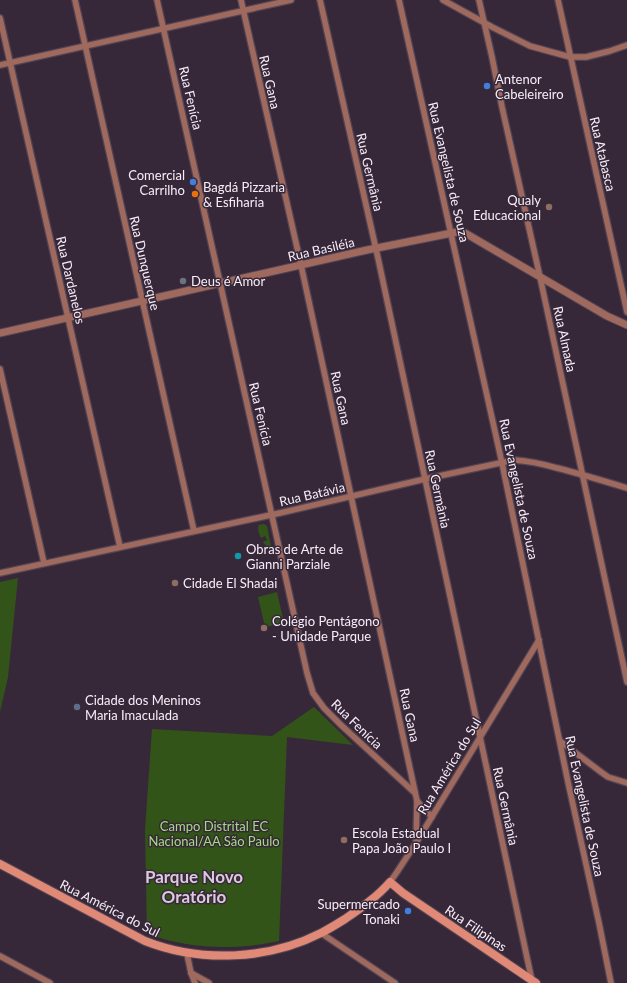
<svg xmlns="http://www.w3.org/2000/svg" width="627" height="983" viewBox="0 0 627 983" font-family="Lato,sans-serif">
	<rect width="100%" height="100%" fill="#372839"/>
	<!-- green -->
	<g fill="#325419">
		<path d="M264 524 267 526 271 547H267L263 542 267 540 265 536 261 538C259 533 257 530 259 525Z"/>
		<path d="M18 578 8 677 0 712V582Z"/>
		<path d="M277 592 284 623 265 627 258 597Z"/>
		<path d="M314 707 353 745 287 737 279 941C269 943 258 945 248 946 216 949 177 946 147 933L145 830 152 729 272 736Z"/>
	</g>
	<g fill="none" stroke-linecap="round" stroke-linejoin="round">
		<!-- minor casing -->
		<g stroke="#524454" stroke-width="8">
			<g id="minor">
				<path d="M75 0 194 531"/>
				<path d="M157 0 307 673 313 693 324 708 341 725 415 793"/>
				<path d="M241 0 301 265 417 801 416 843"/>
				<path d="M320 0 378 258 532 981"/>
				<path d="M399 0 502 463 568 782 599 923 611 983"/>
				<path d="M443 0 492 27 530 46 570 57H586L610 51 627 45"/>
				<path d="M479 0 492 57 502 107 540 277 627 682"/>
				<path d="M558 0 627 312"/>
				<path d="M0 18 120 547"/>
				<path d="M0 65 291 0"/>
				<path d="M0 369 44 563"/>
				<path d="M0 573 280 513 425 479 514 460C529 461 543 464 557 468 581 474 604 481 627 488"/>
				<path d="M560 741 601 772 608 777 627 783"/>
				<path d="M417 801 432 817"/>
				<path d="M390 882 397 872 416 843 539 640"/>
				<path d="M321 933 395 983"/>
				<path d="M187 954 191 973 195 983"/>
				<path d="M0 956 50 983"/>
				<path d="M191 973 209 983"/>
			</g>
		</g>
		<!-- tertiary casing -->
		<g stroke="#524454" stroke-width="9">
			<path id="tertiary" d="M0 333 367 250 457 232 465 233 607 316 627 325"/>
		</g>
		<!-- secondary casing -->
		<g stroke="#524454" stroke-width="10">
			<path id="secondary" d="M0 864 145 941C201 963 268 960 321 933 329 929 337 924 345 919 361 908 377 897 390 882L403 893 536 983"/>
		</g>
		<!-- minor -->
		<use href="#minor" stroke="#a0695d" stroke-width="5.5"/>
		<!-- tertiary -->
		<use href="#tertiary" stroke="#a0695d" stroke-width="7"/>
		<!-- secondary -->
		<use href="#secondary" stroke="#e08976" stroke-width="8"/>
	</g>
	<!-- markers -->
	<g fill="#3f7fe0" stroke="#372839" stroke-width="1.5">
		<circle cx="487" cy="86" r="4"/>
		<circle cx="193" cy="182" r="4"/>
		<circle cx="408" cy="911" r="4"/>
	</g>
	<circle fill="#e8710a" stroke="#372839" stroke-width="1.5" cx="195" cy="194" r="4"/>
	<g fill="#8d6e63" stroke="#372839" stroke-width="1.5">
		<circle cx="549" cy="207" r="4"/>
		<circle cx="175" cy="583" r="4"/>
		<circle cx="264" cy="628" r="4"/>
		<circle cx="344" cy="840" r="4"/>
	</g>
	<circle fill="#6b7280" stroke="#372839" stroke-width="1.5" cx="183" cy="281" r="4"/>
	<circle fill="#0f9aa8" stroke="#372839" stroke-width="1.5" cx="238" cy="556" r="4"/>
	<circle fill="#5c6f8a" stroke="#372839" stroke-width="1.5" cx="77" cy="707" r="4"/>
	<g text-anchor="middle" stroke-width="3" stroke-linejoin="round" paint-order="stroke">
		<!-- poi labels -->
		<g font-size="13" fill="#f7edf8" stroke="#372839" text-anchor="start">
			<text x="495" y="84">Antenor<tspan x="495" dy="15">Cabeleireiro</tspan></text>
			<text x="185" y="180" text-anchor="end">Comercial<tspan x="185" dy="15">Carrilho</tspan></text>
			<text x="203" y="192">Bagdá Pizzaria<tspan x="203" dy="15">&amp; Esfiharia</tspan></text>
			<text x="541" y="205" text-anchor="end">Qualy<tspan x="541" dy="15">Educacional</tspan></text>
			<text x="191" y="286">Deus é Amor</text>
			<text x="246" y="554">Obras de Arte de<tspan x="246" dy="15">Gianni Parziale</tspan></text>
			<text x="183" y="588">Cidade El Shadai</text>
			<text x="272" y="626">Colégio Pentágono<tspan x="272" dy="15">- Unidade Parque</tspan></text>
			<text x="85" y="705">Cidade dos Meninos<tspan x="85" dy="15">Maria Imaculada</tspan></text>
			<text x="352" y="838">Escola Estadual<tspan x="352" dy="15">Papa João Paulo I</tspan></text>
			<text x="400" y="909" text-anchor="end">Supermercado<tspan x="400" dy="15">Tonaki</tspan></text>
		</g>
		<!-- street labels -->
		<g font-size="13" fill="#f7edf8" stroke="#372839">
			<text transform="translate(270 82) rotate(77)" y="5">Rua Gana</text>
			<text transform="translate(191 98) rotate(77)" y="5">Rua Fenícia</text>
			<text transform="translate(603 154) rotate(77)" y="5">Rua Atabasca</text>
			<text transform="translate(370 172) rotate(77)" y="5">Rua Germânia</text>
			<text transform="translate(449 172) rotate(77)" y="5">Rua Evangelista de Souza</text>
			<text transform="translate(321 249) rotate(-13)" y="5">Rua Basiléia</text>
			<text transform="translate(145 263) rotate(77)" y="5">Rua Dunquerque</text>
			<text transform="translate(71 280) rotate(77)" y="5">Rua Dardanelos</text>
			<text transform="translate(565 339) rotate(78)" y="5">Rua Almada</text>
			<text transform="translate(341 398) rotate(78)" y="5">Rua Gana</text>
			<text transform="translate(261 414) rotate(77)" y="5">Rua Fenícia</text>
			<text transform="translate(438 489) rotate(78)" y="5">Rua Germânia</text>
			<text transform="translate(519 489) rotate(78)" y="5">Rua Evangelista de Souza</text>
			<text transform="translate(312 494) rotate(-13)" y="5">Rua Batávia</text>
			<text transform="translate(410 715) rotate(78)" y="5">Rua Gana</text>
			<text transform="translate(357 724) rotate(44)" y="5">Rua Fenícia</text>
			<text transform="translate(449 766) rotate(-59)" y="5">Rua América do Sul</text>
			<text transform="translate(506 806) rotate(78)" y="5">Rua Germânia</text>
			<text transform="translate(585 806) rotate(78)" y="5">Rua Evangelista de Souza</text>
			<text transform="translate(110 908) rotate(27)" y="5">Rua América do Sul</text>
			<text transform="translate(476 928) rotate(34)" y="5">Rua Filipinas</text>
		</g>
		<!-- park labels -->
		<g font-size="13" fill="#a3db80" stroke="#372839">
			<text x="214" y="831">Campo Distrital EC<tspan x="214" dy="15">Nacional/AA São Paulo</tspan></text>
		</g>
		<!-- district labels -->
		<g font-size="17" font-weight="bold" fill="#ddc9df" stroke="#372839">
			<text x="194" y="883">Parque Novo<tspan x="194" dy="20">Oratório</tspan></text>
		</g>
	</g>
</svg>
